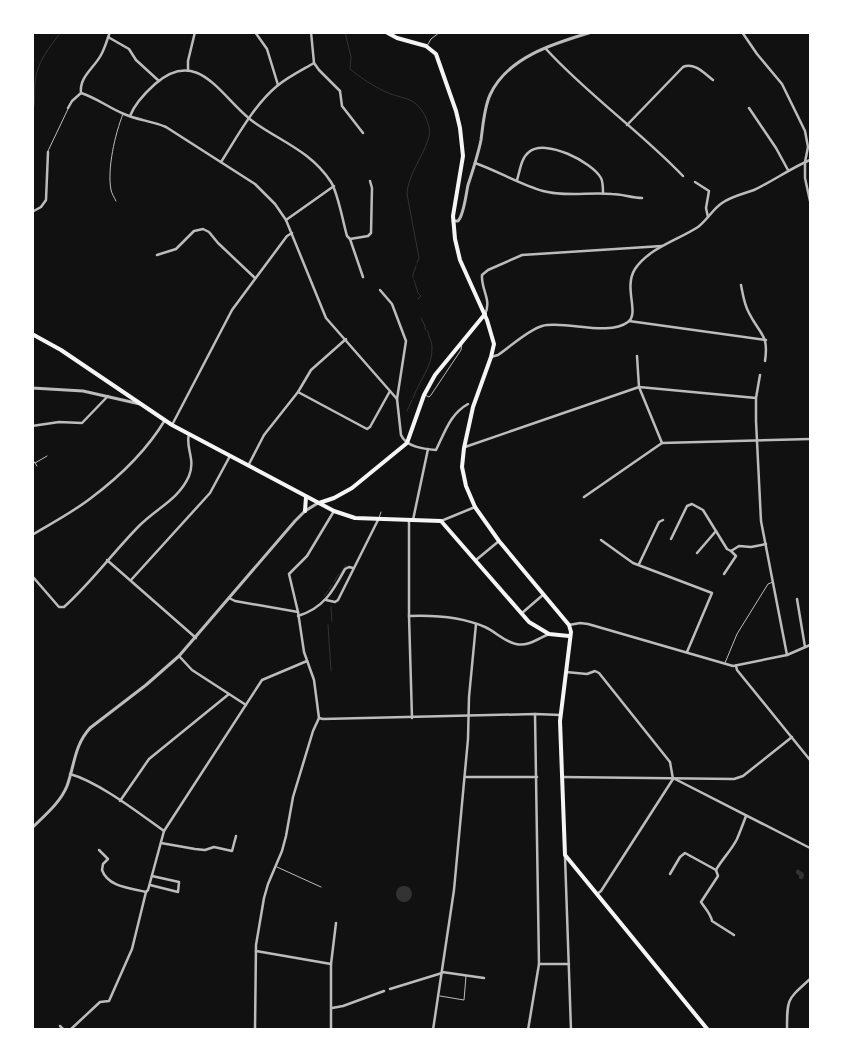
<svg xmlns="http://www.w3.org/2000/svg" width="843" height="1062" viewBox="0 0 843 1062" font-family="'DejaVu Sans',sans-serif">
	<rect width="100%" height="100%" fill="#111"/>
	<!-- water -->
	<circle fill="#333" cx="404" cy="894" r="8"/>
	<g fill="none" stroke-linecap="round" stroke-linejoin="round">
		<!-- stream -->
		<g stroke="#333" stroke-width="1">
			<path d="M345 32 351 57 350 69C361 78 373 86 386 92 404 100 416 96 426 118 429 126 431 131 428 140 422 158 408 175 407 194L419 258 417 263"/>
			<path d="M32 114C36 103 34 93 35 82 37 62 49 48 61 32"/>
			<path d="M413 278V274L416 266"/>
			<path d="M414 280 418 293 421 296 418 299"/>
			<path d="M413 398C419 381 433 366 432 347 432 343 430 339 429 336 427 330 430 333 425 329V326L421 318"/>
			<path d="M407 411 412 400"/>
			<path d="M341 573 346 565"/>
			<path d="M334 582 339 574"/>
			<path d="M329 589 332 585"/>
			<path d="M324 596 328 591"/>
			<path d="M331 607 332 621"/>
			<path d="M328 625 331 671"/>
		</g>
		<!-- canal -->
		<path stroke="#333" stroke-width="4.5" d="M798 872 802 875 801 877"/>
		<!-- service -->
		<g stroke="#bcbcbc" stroke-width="1">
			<path d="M427 46 431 39 440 32"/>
			<path d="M48 151 68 109"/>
			<path d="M116 201C114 197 112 194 111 190 107 169 115 134 123 114"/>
			<path d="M425 395 429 397 431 395 461 350 462 343"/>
			<path d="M32 459 35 463"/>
			<path d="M37 466 35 463 47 456"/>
			<path d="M379 518 381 512"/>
			<path d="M725 663 737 634 768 584 773 582"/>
			<path d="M277 867 321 887"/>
			<path d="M440 996 464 1000 466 976"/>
		</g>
		<!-- minor -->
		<g stroke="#bcbcbc" stroke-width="2.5">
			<path d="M255 32 267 49 278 85"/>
			<path d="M311 32 314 63 319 70 340 91 342 106 363 133"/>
			<path d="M742 32 757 54 782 84 805 131 808 147 805 162V178L810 201"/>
			<path d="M108 37 129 49 136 60 159 81"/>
			<path d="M546 49C588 95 640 131 683 176"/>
			<path d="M188 70V61L195 32"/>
			<path d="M81 93C97 98 109 108 124 114 137 120 152 121 166 127L255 184 275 204 286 220 326 318 397 399"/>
			<path d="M68 108 72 101 81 93C79 77 94 68 101 55 105 48 107 40 110 32"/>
			<path d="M749 108 776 148 788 170"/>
			<path d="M130 116C135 103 145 93 155 84 198 46 221 97 251 120 279 141 310 150 331 182 338 193 343 222 347 236L350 239 363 277"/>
			<path d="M627 125 683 67C694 62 704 73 713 80"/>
			<path d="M221 162C237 137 254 105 277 86 288 77 302 70 314 63"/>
			<path d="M475 163C498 171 521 185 543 191 565 197 589 192 612 194 622 194 632 198 642 198"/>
			<path d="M517 180C520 171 521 158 529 152 545 138 592 162 601 178 603 182 603 188 603 193"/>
			<path d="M695 182 709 191 706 208 708 217"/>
			<path d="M32 212 41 207 46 200 48 152"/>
			<path d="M286 220 334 186"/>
			<path d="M350 239 368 236 371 233 372 188 370 181"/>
			<path d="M157 255 176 249 194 231 203 229 209 232 218 243 255 278"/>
			<path d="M741 285C743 295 744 304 749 313 760 335 769 334 765 361"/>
			<path d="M380 290 392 304 406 341 397 399 401 435C406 447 424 449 436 450 445 432 450 414 468 404"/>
			<path d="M485 314C492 300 481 290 482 275L488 270 522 255 662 246"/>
			<path d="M629 321 766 340"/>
			<path d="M637 356 639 387 662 443"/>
			<path d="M491 357 498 355C510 347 528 330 542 326 565 320 608 337 628 322 640 313 623 288 635 269 649 248 678 240 698 227 707 220 713 209 722 203 732 196 743 194 754 190 773 181 791 168 810 160"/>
			<path d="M760 375 756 398V421L761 521 787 655"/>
			<path d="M298 392 367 429 370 427 390 391"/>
			<path d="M172 425 232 310 287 236 292 233"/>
			<path d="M32 426 59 422 82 423 108 396"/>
			<path d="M465 447 639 387 756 398"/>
			<path d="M248 466 264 435 298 392 311 370 346 339"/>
			<path d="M584 497 662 443 810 439"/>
			<path d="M409 520V616L412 718"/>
			<path d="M413 520 428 449"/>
			<path d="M441 521 475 507"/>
			<path d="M32 535C52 523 73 512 91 498 119 477 147 450 165 420"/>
			<path d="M671 539 687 506 692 504 703 510 727 549 731 551 739 546 751 547 766 544"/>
			<path d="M601 540 633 563 712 593 687 652"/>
			<path d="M697 553 716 531"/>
			<path d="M107 560 196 638"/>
			<path d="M476 560 499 541"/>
			<path d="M639 564 659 522 663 520"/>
			<path d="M32 574 33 577 59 607H64C92 582 114 551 140 525 157 508 179 499 189 476 196 459 185 448 189 434"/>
			<path d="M724 574 736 556 731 551"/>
			<path d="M131 580 210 493 230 456"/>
			<path d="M229 598 235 601 298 612"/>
			<path d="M797 599 805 647"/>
			<path d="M326 600 335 602 338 600 378 520"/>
			<path d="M522 613 544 594"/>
			<path d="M298 616C324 608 333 591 345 569L349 567 353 568"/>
			<path d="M409 616C434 615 462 617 485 627 496 632 505 642 516 644 528 647 539 638 549 634"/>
			<path d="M569 625 580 623 588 624 733 666 787 655 810 645"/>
			<path d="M179 656 192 670 246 705"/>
			<path d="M736 666 737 670 810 760"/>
			<path d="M566 672 587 674 595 671 599 673 670 762 673 779"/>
			<path d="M319 718 323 719 535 714 561 715"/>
			<path d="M70 774C99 782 140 814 164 831"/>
			<path d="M465 777H537"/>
			<path d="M562 777 734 779 743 776 792 737"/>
			<path d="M675 779 810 848"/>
			<path d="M120 801 149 759 229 694"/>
			<path d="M161 843 195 849 205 850 214 847 232 851 236 836"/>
			<path d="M99 850 108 859 103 864 102 870C108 887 130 888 146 892"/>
			<path d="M565 856 571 1030"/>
			<path d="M670 874 680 857 685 853 716 870"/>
			<path d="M150 885 178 892 179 882 152 876"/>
			<path d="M597 894 601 891 673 779"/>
			<path d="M734 935 712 921C711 914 705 908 701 902L718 876 716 870C722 859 731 851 737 839 740 832 743 824 746 816"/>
			<path d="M256 951 331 964"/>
			<path d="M539 964H569"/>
			<path d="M442 972 484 978"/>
			<path d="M390 989 442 973"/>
			<path d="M332 1008 343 1006 384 991"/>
			<path d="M60 1026 64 1030"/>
			<path d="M70 1030 100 1002 109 1001 132 949 146 892 148 890 164 831 262 680 307 661"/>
			<path d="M255 1030 256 945 264 898 268 884 282 851 286 836 293 797 313 731 319 718 314 680 304 652 298 612 289 574 307 556 334 511"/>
			<path d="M331 1030V964L336 923"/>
			<path d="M433 1030 454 890 468 739 469 697 476 624"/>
			<path d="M528 1030 539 964 535 714"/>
			<path d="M787 1030C787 998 787 1000 810 979"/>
		</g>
		<!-- tertiary -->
		<g stroke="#bcbcbc" stroke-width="3">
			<path d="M453 221H458C464 215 466 194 468 185 473 170 478 155 481 140 483 126 484 108 490 95 507 57 555 43 592 32"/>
			<path d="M32 388 83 391 140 404"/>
			<path d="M32 828C45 815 60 803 67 786 75 764 74 746 90 728L146 685 179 656 295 521 305 511 318 503"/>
		</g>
		<!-- secondary -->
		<g stroke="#f5f5f5" stroke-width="4">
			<path d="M386 32 397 38 426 46 436 54 456 111 460 128 463 156 453 216 455 239 460 260 487 320 494 344 491 357 473 407 464 448 462 467 466 486 475 507 499 541 569 625 571 632 560 721 565 855 708 1030"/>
			<path d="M32 334 61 350 172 425 334 511 355 518 441 521 529 622 549 634 569 636"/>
			<path d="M319 503 334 498 352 488 407 443 424 395 435 375 485 314"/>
			<path d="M305 511 306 497"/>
		</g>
	</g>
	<!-- border -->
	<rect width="843" height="1062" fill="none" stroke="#ffffff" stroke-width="68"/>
</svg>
